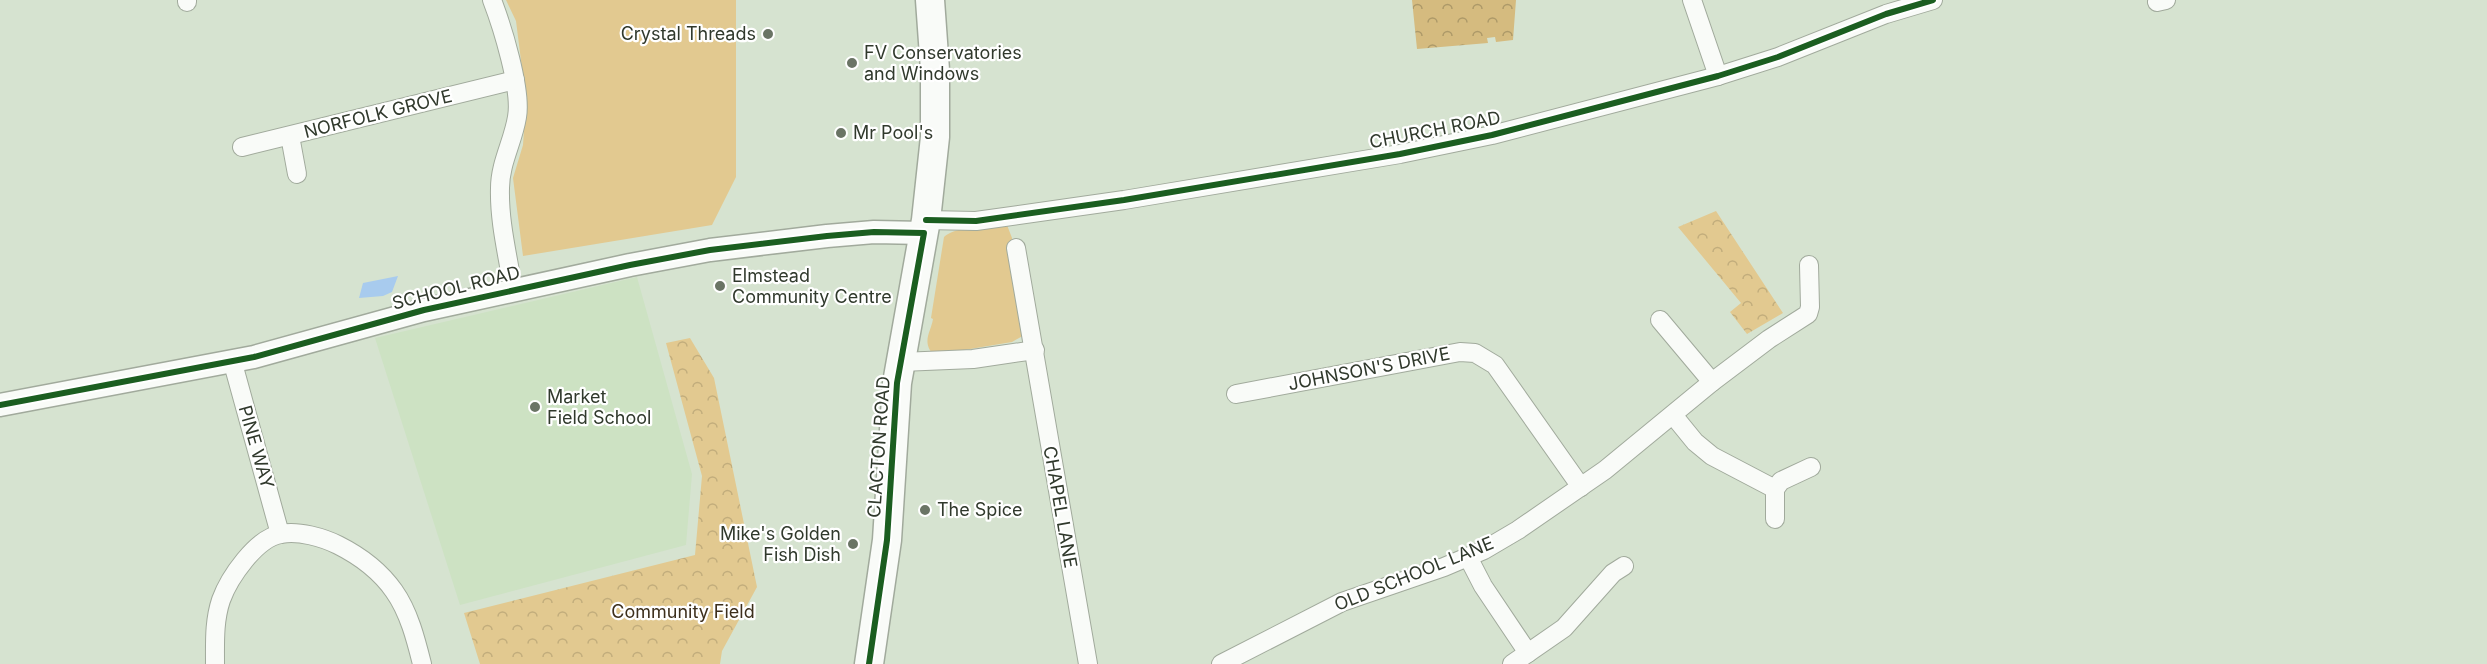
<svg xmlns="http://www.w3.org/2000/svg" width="2487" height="664" viewBox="0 0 2487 664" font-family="Inter,sans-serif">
	<defs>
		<pattern id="forest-crowns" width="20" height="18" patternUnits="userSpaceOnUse" patternTransform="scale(1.5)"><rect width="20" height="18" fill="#d5bb7f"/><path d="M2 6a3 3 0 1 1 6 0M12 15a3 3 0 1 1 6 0" fill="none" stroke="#ad9968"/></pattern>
		<pattern id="park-crowns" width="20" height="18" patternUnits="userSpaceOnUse" patternTransform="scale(1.5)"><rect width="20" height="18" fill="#e2c990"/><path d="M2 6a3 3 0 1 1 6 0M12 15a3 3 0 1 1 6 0" fill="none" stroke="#c2ad7c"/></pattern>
	</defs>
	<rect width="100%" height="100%" fill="#d6e3d0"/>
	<!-- built -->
	<path fill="#cde2c3" d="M637 277 692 474 686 545 460 605 375 338Z"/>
	<!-- green -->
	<g fill="#e2c990">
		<path d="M506 0H736V177L712 225 523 256 513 178 523 145 526 100 516 21Z"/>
		<path d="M1001 224 1007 225 1012 238 1026 334 1012 342 934 355C921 342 931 332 933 319L931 318 944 237C954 227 986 226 1001 224Z"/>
	</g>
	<!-- forest -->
	<path fill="url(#forest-crowns)" d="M1412 0H1516L1513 40 1496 42 1495 37 1487 38 1488 43 1417 49Z"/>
	<!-- park -->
	<g fill="url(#park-crowns)">
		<path d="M1716 211 1783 313 1747 334 1730 312 1741 303 1678 227Z"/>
		<path d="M690 338 714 378 757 587 722 651 720 664H480L464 613 695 555 702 476 666 343Z"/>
	</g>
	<!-- water -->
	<path fill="#a8cbee" d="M398 276 392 292 383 296 359 298 363 283Z"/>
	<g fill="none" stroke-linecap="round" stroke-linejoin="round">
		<!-- minor casing -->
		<g stroke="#a1aa9c" stroke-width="20">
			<g id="minor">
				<path d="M187 0V2"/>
				<path d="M492 0C502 26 522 90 517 117 513 142 500 163 500 188 499 222 508 256 513 289"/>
				<path d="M1692 0 1718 76"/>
				<path d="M2157 2 2166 0"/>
				<path d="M290 136 297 174"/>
				<path d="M242 147 515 80"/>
				<path d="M926 220 976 221 1124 200 1400 154 1492 135 1718 76 1778 57 1886 14 1933 0"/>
				<path d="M1016 248 1088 664"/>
				<path d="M1660 320 1712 382"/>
				<path d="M232 360 280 534"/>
				<path d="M901 362 973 359 1035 350"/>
				<path d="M1236 394 1460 352 1475 353 1495 365 1581 487"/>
				<path d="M1673 415 1695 442 1712 456 1775 489V519"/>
				<path d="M1775 489 1781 481 1811 467"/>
				<path d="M1468 557 1483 586 1528 653"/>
				<path d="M215 664C215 642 214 621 221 600 229 578 256 538 281 534 298 530 324 538 338 545 360 556 380 571 394 591 409 612 416 640 422 664"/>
				<path d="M1221 664 1342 602 1444 567 1484 550 1518 530 1605 470 1712 382 1769 339 1808 314 1810 307 1809 265"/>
				<path d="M1512 664 1564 628 1613 573 1624 566"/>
			</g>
		</g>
		<!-- tertiary casing -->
		<g stroke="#a1aa9c" stroke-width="25">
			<path id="tertiary" d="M0 405 254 357 424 310 630 265 710 250 827 236 874 232 924 233"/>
		</g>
		<!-- primary casing -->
		<g stroke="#a1aa9c" stroke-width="31">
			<path id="primary" d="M869 664 887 540 897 383 926 220 935 137V70L930 0"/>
		</g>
		<!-- minor -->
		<use href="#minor" stroke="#f9fbf8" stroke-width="18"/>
		<!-- tertiary -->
		<use href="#tertiary" stroke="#f9fbf8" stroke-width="22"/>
		<!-- primary -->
		<use href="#primary" stroke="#f9fbf8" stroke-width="28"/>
		<!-- cycleway casing -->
		<g stroke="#fff" stroke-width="10">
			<g id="cycleway">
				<path d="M926 220 976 221 1124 200 1400 154 1492 135 1718 76 1778 57 1886 14 1933 0"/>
				<path d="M0 405 254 357 424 310 630 265 710 250 827 236 874 232 924 233 897 383 887 540 869 664"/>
			</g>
		</g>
		<!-- cycleway -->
		<use href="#cycleway" stroke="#1b5e20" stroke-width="6"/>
	</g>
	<!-- markers -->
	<g fill="#6a7465" stroke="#fff" stroke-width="2">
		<circle cx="768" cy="34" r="6"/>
		<circle cx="852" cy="63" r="6"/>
		<circle cx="841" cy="133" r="6"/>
		<circle cx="720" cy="286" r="6"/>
		<circle cx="535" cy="407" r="6"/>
		<circle cx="925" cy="510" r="6"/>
		<circle cx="853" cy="544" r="6"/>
	</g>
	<g text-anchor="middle" stroke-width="4.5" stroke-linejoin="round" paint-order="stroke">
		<!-- poi labels -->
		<g font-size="18" fill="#30392c" stroke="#fff" text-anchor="start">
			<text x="756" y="40" text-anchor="end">Crystal Threads</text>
			<text x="864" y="59">FV Conservatories<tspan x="864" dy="21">and Windows</tspan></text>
			<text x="853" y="139">Mr Pool's</text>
			<text x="732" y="282">Elmstead<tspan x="732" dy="21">Community Centre</tspan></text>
			<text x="547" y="403">Market<tspan x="547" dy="21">Field School</tspan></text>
			<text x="937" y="516">The Spice</text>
			<text x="841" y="540" text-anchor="end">Mike's Golden<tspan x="841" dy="21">Fish Dish</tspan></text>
		</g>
		<!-- street labels -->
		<g font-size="18" fill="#30392c" stroke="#fff">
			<text transform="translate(378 114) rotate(-14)" y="6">NORFOLK GROVE</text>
			<text transform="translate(1435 130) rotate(-11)" y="6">CHURCH ROAD</text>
			<text transform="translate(456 288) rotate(-14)" y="6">SCHOOL ROAD</text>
			<text transform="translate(1369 369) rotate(-11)" y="6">JOHNSON'S DRIVE</text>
			<text transform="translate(256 447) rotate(74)" y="6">PINE WAY</text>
			<text transform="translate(879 447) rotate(-86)" y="6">CLACTON ROAD</text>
			<text transform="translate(1060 507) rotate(80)" y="6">CHAPEL LANE</text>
			<text transform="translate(1414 574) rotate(-22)" y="6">OLD SCHOOL LANE</text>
		</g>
		<!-- park labels -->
		<g font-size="18" fill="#3d2f1c" stroke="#fff">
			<text x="683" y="618">Community Field</text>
		</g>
	</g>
</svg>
